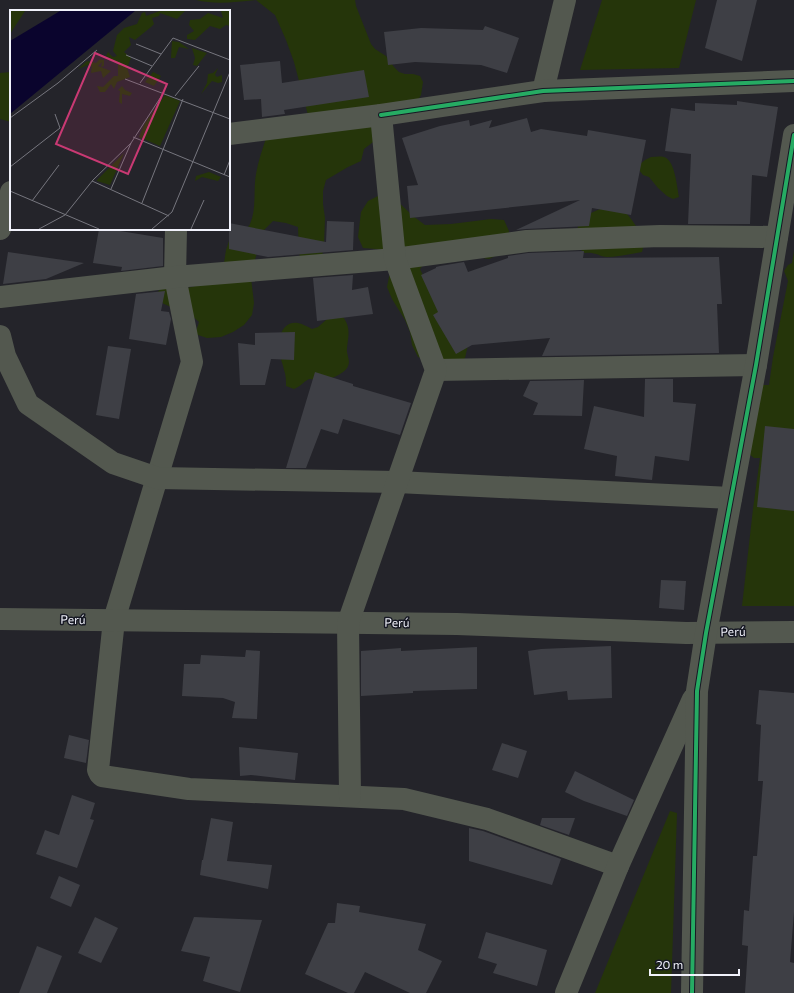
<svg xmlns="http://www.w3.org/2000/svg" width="794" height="993" viewBox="0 0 794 993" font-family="Commissioner,sans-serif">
	<rect width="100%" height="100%" fill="#24242a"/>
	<!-- green -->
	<g fill="#25350a">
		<path d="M196 0H355L356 6 371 44 375 49 386 56 394 67 399 72 405 74H413L420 76 423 82 421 95 418 100 397 117 386 132 364 149 361 161 348 167 326 180 323 191V204L325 218 324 244 322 257 302 264 299 253 298 227 286 223 273 221 264 230 253 266 251 278 254 303 252 315 244 325 233 332 221 337 207 338 195 334 199 322 190 314 178 310 164 304 154 296 162 287 187 288 200 285 224 263 226 250 230 238 243 234C245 231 248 227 250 224 257 208 253 190 256 174 258 161 263 148 267 135L308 115 294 62 286 40 275 15 256 0C236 2 215 5 196 0Z"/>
		<path d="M602 0H696L679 68 580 70Z"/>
		<path d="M11 72V122L0 119V73Z"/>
		<path d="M651 157C655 157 660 156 664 157 675 160 677 187 679 197L673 199 667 196 658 188 649 177 643 175 639 170 640 164 645 160Z"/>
		<path d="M380 195 393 197 413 216 425 225 451 224 491 219 504 220 509 231 507 243 501 253 489 259 452 253 428 259 420 269 436 303 468 345 465 358 454 366H442L418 357 412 345 410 332 405 320 392 299 387 287 392 262 389 250 363 248 358 237 361 212 368 201Z"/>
		<path d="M607 206C611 206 617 206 620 208 629 213 640 232 645 241L642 252C631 254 618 257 607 257 598 256 595 252 585 253L580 249 579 231 577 225V219Z"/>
		<path d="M794 251V606H742L753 509 760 458H754L744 450 760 385H769L773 357 788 281 784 271 788 265 792 263Z"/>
		<path d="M334 313H340C351 326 349 333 347 348 346 354 351 361 348 366 346 373 328 381 322 380 317 380 313 379 309 379 303 382 300 387 294 389L286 386C286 380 286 375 284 370 283 364 280 358 279 352 277 340 282 320 298 323 303 324 308 327 312 329L318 327Z"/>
		<path d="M670 811 677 813 671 993H595Z"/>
	</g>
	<!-- building -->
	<g fill="#3e3f45">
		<path d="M717 0H757L742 61 705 48Z"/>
		<path d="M485 26 519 38 507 73 481 65 415 62 388 65 384 32 421 28 483 30Z"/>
		<path d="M280 61 282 83 364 70 369 97 284 110 285 114 262 117 261 99 244 100 240 65Z"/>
		<path d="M737 101 778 107 767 177 752 175 750 224H688L691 154 665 151 671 108 695 111V103L737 105Z"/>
		<path d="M527 118 531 132 541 129 587 136 588 130 646 140 631 215 592 208 589 226 526 229 516 230 580 200 410 218 407 186 418 185 402 138 440 126 469 120 470 126 492 120 489 128Z"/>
		<path d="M327 221 354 222 353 250 268 257 229 249V223L326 242Z"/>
		<path d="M99 229H108L163 238V266L121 271 122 267 93 263Z"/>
		<path d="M584 251 583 258 719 257 722 304H717L719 353 542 356 550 338 472 345 456 354 433 315 438 312 421 275 436 268V267L440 266 464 262 468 272 508 258V256L528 253Z"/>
		<path d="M8 252 84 263 46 279 3 284Z"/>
		<path d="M353 275 352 290 368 287 373 314 317 321 313 278Z"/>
		<path d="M165 291 161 311 169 312 171 319 166 345 129 339 136 294Z"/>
		<path d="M295 332 294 360 271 359 265 385H240L238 343 255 345V333Z"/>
		<path d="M108 346 131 349 119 419 96 415Z"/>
		<path d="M315 372 353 384V386L411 403 400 435 343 419 338 434 321 429 306 468H286Z"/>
		<path d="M645 379H673V402L696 404 689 461 655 456 652 480 615 476 617 456 584 449 594 406 644 417Z"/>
		<path d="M584 380 582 416 533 415 538 403 523 396 530 381Z"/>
		<path d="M765 426 794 429V511L757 507Z"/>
		<path d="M661 580 686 581 684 610 659 608Z"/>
		<path d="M611 646 612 698 568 700 567 691 534 695 528 651 541 649Z"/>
		<path d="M477 647V689L413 691V693L361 696V651L401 648V651Z"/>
		<path d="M246 650 260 651 257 719 232 718 235 702 223 698 182 696 184 664H200L201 655 245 657Z"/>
		<path d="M759 690 794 693V912L790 962 794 963V993H745L748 946 742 945 744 910 749 911 753 856H757L763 781H758L761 725 756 724Z"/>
		<path d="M69 735 89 740 86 763 64 758Z"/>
		<path d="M502 743 527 751 518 778 492 770Z"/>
		<path d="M239 747 298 753 295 780 251 775 240 776Z"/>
		<path d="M575 771 634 800 627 816 584 801 565 792Z"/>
		<path d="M72 795 95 803 90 819 94 820 77 868 36 854 45 830 59 835Z"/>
		<path d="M211 818 233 822 227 861 272 865 268 889 200 875 202 860H203Z"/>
		<path d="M542 818H575L569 835 540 825Z"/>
		<path d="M469 828 483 831 561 859 552 885 469 861Z"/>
		<path d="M59 876 80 885 71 907 50 898Z"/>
		<path d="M337 903 360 906 359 912 426 924 418 950 442 961 426 993H410L365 972 354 993H348L305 974 328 923H335Z"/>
		<path d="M95 917 118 928 101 963 78 953Z"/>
		<path d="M194 917 262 920 240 992 203 981 210 957 181 951Z"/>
		<path d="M486 932 547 950 537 986 493 973 497 964 478 958Z"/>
		<path d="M37 946 62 956 47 993H19Z"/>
	</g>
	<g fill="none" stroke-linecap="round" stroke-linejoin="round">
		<!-- minor -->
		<g stroke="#53584f" stroke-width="22">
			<path d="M543 91 565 0"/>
			<path d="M229 134 381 115 543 91 794 81"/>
			<path d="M0 229 11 192"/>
			<path d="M176 229 175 277 192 362 114 620 98 770 100 774 102 776 189 789 404 799 487 819 618 866"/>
			<path d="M0 297 175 277 395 259 527 241 660 236 777 237"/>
			<path d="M0 336 5 356 28 404 113 463 157 478 397 482 731 498"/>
			<path d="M436 370 756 365"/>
			<path d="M0 619 457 624 686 633 794 632"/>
			<path d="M350 796 348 623 436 370 395 259 381 115"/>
			<path d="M566 993 618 866 693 699"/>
			<path d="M692 993 697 691 706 633 756 365 794 135"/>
		</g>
		<!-- cycleway casing -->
		<g stroke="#171924" stroke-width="6">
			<g id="cycleway">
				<path d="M381 115 543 91 794 81"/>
				<path d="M692 993 697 691 706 633 756 365 794 135"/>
			</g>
		</g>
		<!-- cycleway -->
		<use href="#cycleway" stroke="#26ab63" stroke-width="4"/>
	</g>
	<g text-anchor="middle" stroke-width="3" stroke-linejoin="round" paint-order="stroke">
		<!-- street labels -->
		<g font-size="12" fill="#f1f2fb" stroke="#171924">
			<text transform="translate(73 620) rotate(1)" y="4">Perú</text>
			<text transform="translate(397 623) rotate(1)" y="4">Perú</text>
			<text transform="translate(733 632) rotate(-1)" y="4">Perú</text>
		</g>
	</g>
	<!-- overview -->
	<g transform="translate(10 10)">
		<rect width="220" height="220" fill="#24242a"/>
		<path d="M0 1H15L0 24ZM150 1H175L167 9 150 3 149 6 142 8 144 14 141 17 125 30 119 27 121 35 114 42 121 48 117 58 120 67 107 72 104 79 101 74 95 82H90L87 76 93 77 104 66H108V53L96 46 98 42 103 47 107 46 103 41 107 25 114 18 127 14 132 3 135 2 136 6ZM211 1H220V16L216 15 210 19 200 16 185 30 177 29V25L184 21 179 15 180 10 190 9 198 3 213 8ZM162 31 169 32 179 39 169 37 165 48H161ZM182 38 197 43 187 56 183 55 185 48ZM90 49 94 50V56L91 57 92 52 88 56 101 61 93 68 91 61 81 63 82 57 80 54 68 59 77 51 86 53ZM208 58 205 65 207 67 212 65V72L208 73 202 71 191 84 197 73 198 64 203 63ZM143 62 151 66 144 76 135 72ZM112 76 115 80 122 83 120 86 112 84V94L109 92 110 81 108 80ZM155 85 170 91 150 136 129 127 135 113ZM114 143 100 175 87 171V170ZM199 162 211 167 208 171 192 167 185 171 186 166Z" fill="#25350a"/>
		<path d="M50 1H125L0 104V31Z" fill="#0a042d"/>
		<path fill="none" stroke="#76767e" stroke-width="1" d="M126 34 151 44M116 45 142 56M115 69 220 109M130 73 163 28 220 50M165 86 189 56M0 108 48 73 87 40M123 127 220 167M0 157 50 118 45 104M214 165 220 150M82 171 159 206M101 179 121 133 154 82M0 181 89 219M22 191 49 155M132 193 173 89M29 219 55 205 83 170 121 133M142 219 162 202 220 62M181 219 194 190"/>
		<path fill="#c93973" fill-opacity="0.15" stroke="#c93973" stroke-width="2" d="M85 43 157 74 118 164 46 134Z"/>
		<rect width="220" height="220" fill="none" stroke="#f1f2fb" stroke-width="2"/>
	</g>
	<!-- scale -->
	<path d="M650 969v6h89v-6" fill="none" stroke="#f1f2fb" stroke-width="2"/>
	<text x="656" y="969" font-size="12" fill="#f1f2fb" stroke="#171924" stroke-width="3" paint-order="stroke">20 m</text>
</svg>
